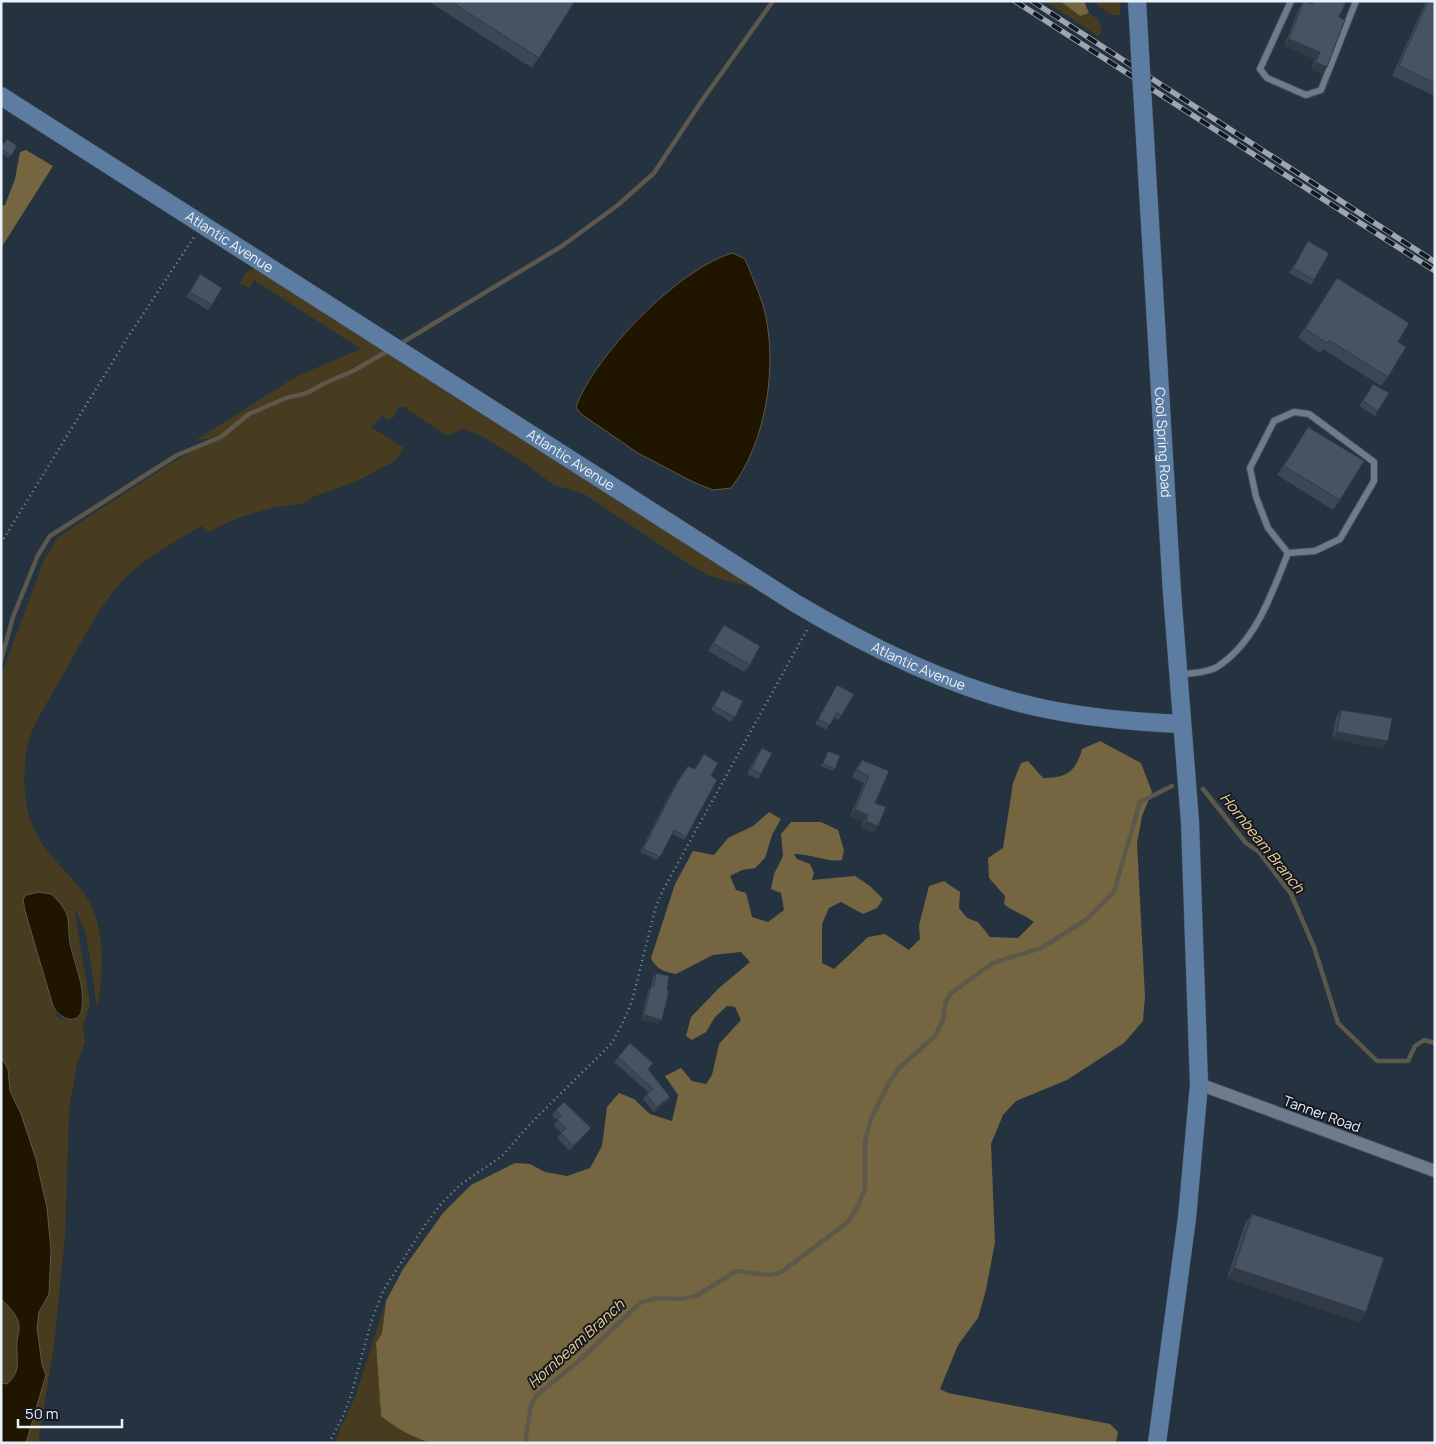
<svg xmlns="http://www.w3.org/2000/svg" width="1436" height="1444" viewBox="0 0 1436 1444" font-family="Manrope,sans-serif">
	<rect width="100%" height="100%" fill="#253240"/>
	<!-- green -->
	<g fill="#473c1f" fill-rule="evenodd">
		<path d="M1045 1H1060L1080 15 1089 13 1099 20 1102 31 1098 36Z"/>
		<path d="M1096 1H1120V15H1111L1097 5Z"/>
		<path d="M255 268 762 590 710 576 693 567 584 494 554 485 517 458 480 435 463 429 447 436 404 407H398L394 417 389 420 382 416 371 427 404 448 395 461 355 482 313 497 303 504 276 507 238 518 208 532 201 526C174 542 145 558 123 580 96 609 79 648 59 682 48 702 32 724 27 747 23 769 23 800 31 822 40 848 63 867 80 888 107 920 104 970 97 1008L86 933 74 907 90 1004 83 1026 85 1042 77 1065 69 1109 65 1237 54 1346 38 1443H26L46 1375 42 1365 37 1328 39 1312 49 1294 51 1250 47 1208 36 1159 21 1114 10 1091 8 1069 1 1057V676L44 560 58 537 165 467 192 451 226 437 196 440 297 376 361 349 254 280 249 288 240 283C243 276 247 270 255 268ZM39 892 51 894 62 905 80 980 83 1009 63 1019 57 1017 25 911 26 895Z"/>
		<path d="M1 1299C7 1305 15 1312 18 1321 21 1328 17 1336 17 1344 16 1360 22 1371 7 1384L1 1383Z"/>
		<path d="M386 1301 382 1333 376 1343 381 1416C397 1429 412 1437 431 1443H334L355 1397Z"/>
	</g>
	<!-- forest -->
	<g fill="#756541">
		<path d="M1060 1H1084L1089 13 1080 16Z"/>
		<path d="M26 150 53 166 1 248V206L5 205 15 179 20 152Z"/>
		<path d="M1100 741 1141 763 1152 792 1142 816 1137 843 1145 996 1143 1021 1124 1043 1067 1080 1016 1101 1003 1115 991 1144 995 1242 986 1290 978 1318 958 1345 940 1389 948 1393 1110 1424 1118 1432 1116 1443H431C412 1437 397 1429 381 1416L376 1343 382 1333 386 1301 403 1269 443 1213 471 1185 515 1163 530 1164 545 1172 567 1176 590 1168 602 1146 607 1107 619 1093 634 1099 650 1114 672 1121 678 1095 665 1076 681 1068 692 1081 706 1084 712 1075 719 1044 741 1020 735 1007 727 1006 715 1017 706 1032 692 1040 686 1036 691 1017 719 988 750 962 741 952 713 955 676 974C665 972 655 969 651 958L675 884 693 851 714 855 728 838 753 826 769 812 781 819 772 835 765 858 755 868 742 870 730 876 736 890 746 893 752 917 768 922 784 910 781 893 771 889 774 874 783 856 781 834 791 822H821L838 830 844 850 842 860C829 863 811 854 794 854L797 859 810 864 814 873 812 880 855 876 870 886 883 899 877 908 863 914 841 902 829 908 822 924V963L834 969 868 937 885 934 909 950 920 939 919 925 929 886 944 881 960 892 959 908 967 918 978 922 990 937 1018 938 1034 922C1024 914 1013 912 1004 904L1005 896 989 878 988 858 1003 848 1013 783 1021 763 1028 761 1043 778C1066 778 1076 772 1082 749Z"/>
	</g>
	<!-- water -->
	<g fill="#201600" stroke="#5c584b">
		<path d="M733 253 745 259C751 274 758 290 763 305 779 362 767 442 731 488L713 490 693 482 638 453 581 414 576 407C594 356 680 267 733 253Z"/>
		<path d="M39 892 51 894C57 899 62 905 66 912 70 921 68 933 70 943 74 963 85 985 82 1007 81 1025 61 1022 53 1006L25 911 23 899 26 895Z"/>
		<path d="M1 1057 8 1069 10 1091 21 1114 36 1159 47 1208 51 1250 49 1294 39 1312 37 1328 42 1365 46 1375 26 1443H1V1383L7 1384C22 1371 16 1360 17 1344 17 1336 21 1328 18 1321 15 1312 7 1305 1 1299Z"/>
	</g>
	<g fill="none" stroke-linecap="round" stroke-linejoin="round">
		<!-- stream -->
		<g stroke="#5c584b" stroke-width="4.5">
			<path d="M400 344 562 246 618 205 654 173 701 102 773 1"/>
			<path d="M1 661 13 617 38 555 50 536 177 455 221 437 249 414 286 398 307 393 323 384 353 371 391 349"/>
			<path d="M1203 789 1246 843 1259 852 1291 894 1314 947 1338 1023 1377 1061H1408L1415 1046 1424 1040 1435 1043"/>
			<path d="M525 1443 531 1405 536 1396 582 1358 641 1302 658 1298 681 1299 696 1296 736 1271 769 1275 780 1273 848 1222 858 1206 865 1188V1141L871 1119 890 1081 900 1067 935 1036 943 1020 946 1001 951 993 993 963 1041 948 1067 932 1087 919 1114 892 1140 802 1172 786"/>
		</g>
		<!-- lane casing -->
		<g stroke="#434e5a" stroke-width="8">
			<g id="lane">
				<path d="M1291 1 1260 69 1267 78 1306 95 1321 90 1356 1"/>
				<path d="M1294 412 1309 414 1374 462V481L1340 539 1315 551 1288 553 1268 528 1256 497 1250 468 1274 421Z"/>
				<path d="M1179 675C1190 673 1208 673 1217 667 1256 642 1272 593 1288 553"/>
			</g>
		</g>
		<!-- street casing -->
		<g stroke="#434e5a" stroke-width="14">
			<path id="street" d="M1199 1084 1435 1171"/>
		</g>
		<!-- secondary casing -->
		<g stroke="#434e5a" stroke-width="19">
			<g id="secondary">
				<path id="s1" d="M1142 88 1172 593 1190 822 1199 1084 1187 1218 1157 1443"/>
				<path id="s2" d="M1 96 795 603C872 649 958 691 1046 709 1090 718 1136 722 1181 724"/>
			</g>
		</g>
		<!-- path -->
		<g stroke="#85909b" stroke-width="2.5" stroke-dasharray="1 4" stroke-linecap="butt">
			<path d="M1 543 128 337 194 237"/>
			<path d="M329 1443 343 1416 351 1395 372 1319 383 1291 425 1225 441 1204 460 1185 502 1156 531 1123 612 1043 623 1022 632 1001 656 906 663 890 808 628"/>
		</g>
		<!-- lane -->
		<use href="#lane" stroke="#6d7b8c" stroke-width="6"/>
		<!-- street -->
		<use href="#street" stroke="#6d7b8c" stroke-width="12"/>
		<!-- secondary -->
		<use href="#secondary" stroke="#5c7da1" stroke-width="18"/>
		<!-- rail casing -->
		<g stroke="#9ca6b1" stroke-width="5.5">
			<g id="rail">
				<path d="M1015 1 1435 271"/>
				<path d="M1032 1 1435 262"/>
			</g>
		</g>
		<!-- rail -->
		<use href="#rail" stroke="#141920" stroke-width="4" stroke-dasharray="11" stroke-linecap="butt"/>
		<!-- secondary-bridge casing -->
		<g stroke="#434e5a" stroke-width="19" stroke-linecap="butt">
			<path id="secondary-bridge" d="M1137 1 1142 88"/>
		</g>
		<!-- secondary-bridge -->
		<use href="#secondary-bridge" stroke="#5c7da1" stroke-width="18"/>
	</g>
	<!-- wall -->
	<g fill="#3c4755">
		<path d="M428 1H575L532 68Z"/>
		<path d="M1304 1 1311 4 1312 1H1344L1322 74 1311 70 1315 59 1284 46 1299 8Z"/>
		<path d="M1426 1H1435V96L1392 76Z"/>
		<path d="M17 146 9 158 1 153V147Z"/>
		<path d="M1308 241 1314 280 1311 285 1289 273Z"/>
		<path d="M200 274 212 305 208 310 186 297Z"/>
		<path d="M1337 278 1398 342 1388 377 1381 386 1323 349 1320 353 1298 338Z"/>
		<path d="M1373 384 1378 411 1375 416 1359 406Z"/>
		<path d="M1308 427 1340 500 1333 510 1277 475Z"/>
		<path d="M724 625 750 665 744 672 708 651Z"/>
		<path d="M837 685 842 715 838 720 834 718 826 730 815 724Z"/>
		<path d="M722 690 735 717 731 722 711 710Z"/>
		<path d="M1341 710 1383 748 1332 739 1336 717Z"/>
		<path d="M762 748 761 774 758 779 747 774 758 753Z"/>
		<path d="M828 751 835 769 833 771 821 766Z"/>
		<path d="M862 760 889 771 875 803 873 833 861 828 863 822 850 816 864 783 852 777 857 767Z"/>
		<path d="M688 766 711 776 686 837 684 840 672 834 657 860 640 852 674 786Z"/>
		<path d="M656 973 662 1020 658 1024 641 1020 648 991 651 986 653 978Z"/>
		<path d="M618 1057 648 1070 670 1097 667 1102 654 1112 643 1099 648 1092 614 1062Z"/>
		<path d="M556 1110 587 1133 570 1151 557 1138 561 1133 554 1125 557 1120 552 1115Z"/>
		<path d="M1252 1214 1366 1312 1359 1322 1227 1278 1245 1223Z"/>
	</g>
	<!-- shaded-wall -->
	<g fill="#313a45">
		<path d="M1289 39 1320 52 1315 59 1284 46Z"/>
		<path d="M1316 62 1327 67 1322 74 1311 70Z"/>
		<path d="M1337 732 1388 741 1383 748 1332 739Z"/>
		<path d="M855 809 868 815 863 822 850 816Z"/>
		<path d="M866 821 878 826 873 833 861 828Z"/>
		<path d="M644 1015 662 1020 658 1024 641 1020Z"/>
		<path d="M670 1097 667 1102 654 1112 657 1107Z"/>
		<path d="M591 1128 587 1133 570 1151 573 1146Z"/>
		<path d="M1234 1268 1366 1312 1359 1322 1227 1278Z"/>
	</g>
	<!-- building -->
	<g fill="#465363" stroke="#313a45">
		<path d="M450 1H575L539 58Z"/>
		<path d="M1304 1 1313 4 1314 1 1346 2 1339 17 1345 20 1327 67 1316 62 1320 52 1289 39Z"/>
		<path d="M1428 1H1435V83L1399 66Z"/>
		<path d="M7 139 17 146 11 156 1 149V147Z"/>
		<path d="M1308 241 1329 253 1314 280 1293 268Z"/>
		<path d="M200 274 222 288 212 305 190 292Z"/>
		<path d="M1337 278 1409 323 1398 342 1406 347 1388 377 1329 340 1327 343 1305 329Z"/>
		<path d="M1373 384 1389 393 1378 411 1363 401Z"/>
		<path d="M1308 427 1364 461 1340 500 1284 466Z"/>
		<path d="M724 625 760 646 750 665 713 643Z"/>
		<path d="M837 685 854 694 842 715 837 713 830 725 818 719Z"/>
		<path d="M722 690 743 701 735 717 714 706Z"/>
		<path d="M1341 710 1392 718 1388 741 1337 732Z"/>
		<path d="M762 748 772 753 761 774 751 769Z"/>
		<path d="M828 751 840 756 835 769 823 763Z"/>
		<path d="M704 754 718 763 711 776 717 780 686 837 674 830 660 857 643 849 677 783 688 766 695 769Z"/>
		<path d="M862 760 889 771 875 803 886 807 878 826 866 821 868 815 855 809 869 776 857 770Z"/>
		<path d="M656 973 669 976 667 990 669 991 662 1020 644 1015 651 986 654 987Z"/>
		<path d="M630 1043 653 1063 648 1069 670 1097 657 1107 646 1094 653 1089 618 1057Z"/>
		<path d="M564 1102 591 1128 573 1146 561 1133 566 1128 557 1120 561 1116 556 1110Z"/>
		<path d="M1252 1214 1384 1258 1366 1312 1234 1268Z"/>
	</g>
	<g text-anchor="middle" stroke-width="4" stroke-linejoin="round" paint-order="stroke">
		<!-- street labels -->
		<g font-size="14" fill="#e9f1fa" stroke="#141920">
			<text dy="5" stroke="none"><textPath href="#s2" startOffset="271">Atlantic Avenue</textPath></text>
			<text dy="5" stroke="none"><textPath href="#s1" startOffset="355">Cool Spring Road</textPath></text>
			<text dy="5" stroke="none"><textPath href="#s2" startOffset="676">Atlantic Avenue</textPath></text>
			<text dy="5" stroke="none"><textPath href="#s2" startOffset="1081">Atlantic Avenue</textPath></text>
			<text transform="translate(1322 1114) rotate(20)" y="5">Tanner Road</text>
		</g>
		<!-- water labels -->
		<g font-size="15" font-style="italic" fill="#ecd192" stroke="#141920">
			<text transform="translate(1262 843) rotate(51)" y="5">Hornbeam Branch</text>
			<text transform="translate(576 1344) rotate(-42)" y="5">Hornbeam Branch</text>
		</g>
	</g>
	<!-- border -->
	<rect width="1436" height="1444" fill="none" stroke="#e9f1fa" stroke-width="5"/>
	<!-- scale -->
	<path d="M18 1419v8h104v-8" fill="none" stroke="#e9f1fa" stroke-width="2.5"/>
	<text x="25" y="1419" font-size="15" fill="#e9f1fa" stroke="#141920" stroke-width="4" paint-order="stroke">50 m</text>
</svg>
